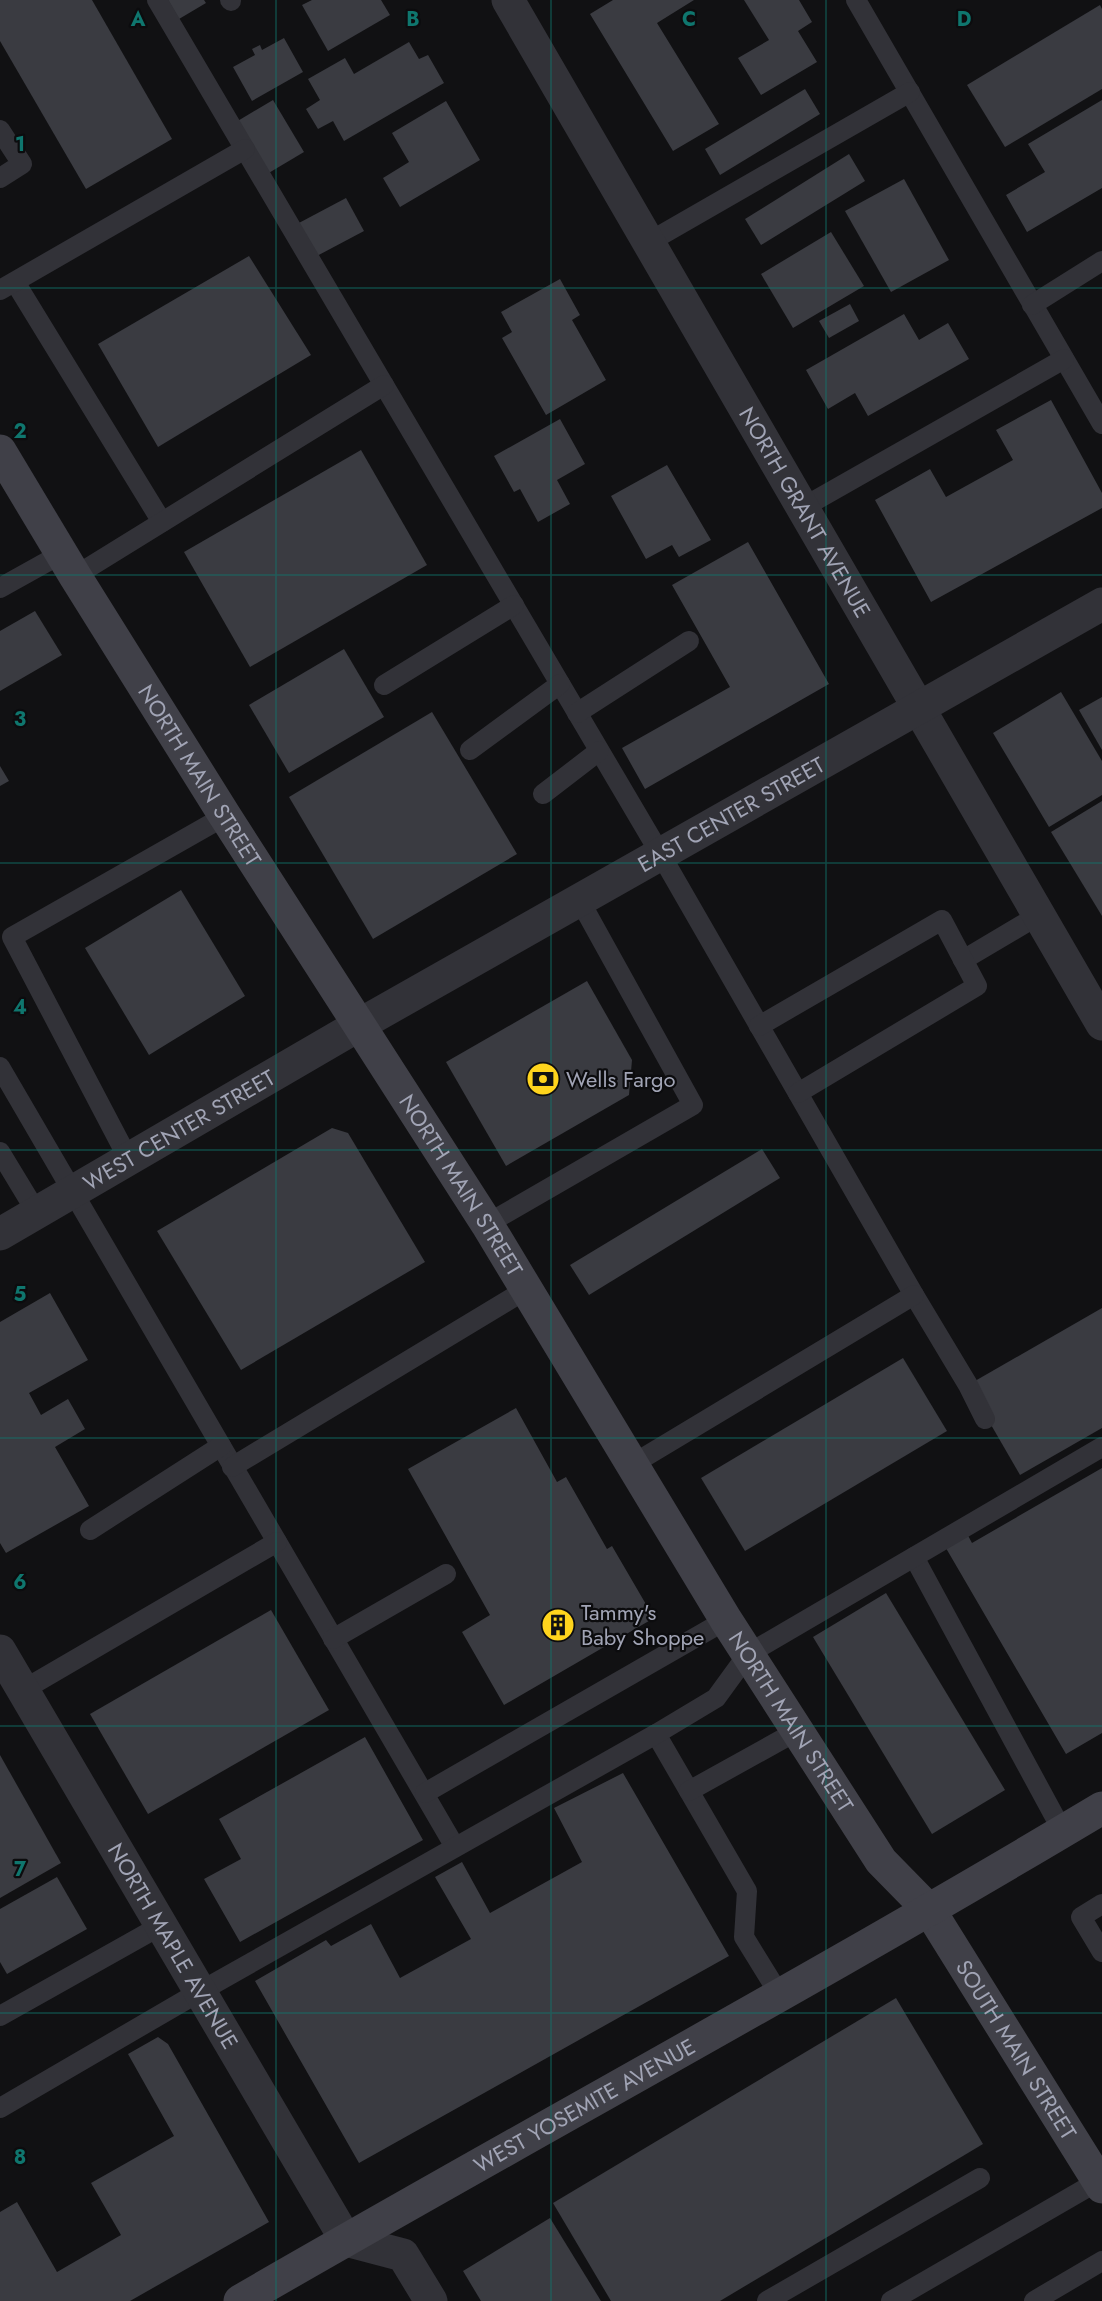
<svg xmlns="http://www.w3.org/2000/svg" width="1102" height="2301" viewBox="0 0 1102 2301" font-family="Jost,sans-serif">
	<rect width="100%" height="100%" fill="#111113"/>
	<!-- building -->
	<g fill="#3a3b41">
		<path d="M0 0H92L172 139 86 189 0 41Z"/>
		<path d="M168 0H204L206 3 179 19Z"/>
		<path d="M312 0H381L390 15 328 51 302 5Z"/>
		<path d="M613 0H694L657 23 719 124 673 151 590 14Z"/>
		<path d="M744 0H799L812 22 798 31 817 62 761 95 738 58 769 40Z"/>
		<path d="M1100 5 1102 9V89L1005 147 967 85Z"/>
		<path d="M284 38 303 72 252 101 233 67 255 55 252 49 260 45 262 50Z"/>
		<path d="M409 42 419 59 428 55 444 83 344 141 333 121 318 129 306 109 320 100 308 79 345 58 354 74Z"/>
		<path d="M805 89 820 114 720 175 705 149Z"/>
		<path d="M273 100 304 152 267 174 236 122Z"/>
		<path d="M1102 100V188L1027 232 1006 195 1045 172 1028 144Z"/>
		<path d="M446 101 480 160 400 207 383 178 409 162 392 133Z"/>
		<path d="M849 154 865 181 761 245 745 219Z"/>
		<path d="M904 179 949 260 891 292 845 211Z"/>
		<path d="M346 198 364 231 315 257 297 224Z"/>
		<path d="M831 232 864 286 793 328 761 274Z"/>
		<path d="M249 256 311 355 158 447 98 344Z"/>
		<path d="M560 279 580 315 572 320 606 380 546 415 502 338 512 332 501 312Z"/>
		<path d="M850 304 859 321 829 338 819 321Z"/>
		<path d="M904 314 919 340 948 323 969 359 868 416 855 393 828 409 806 370Z"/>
		<path d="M1051 400 1102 493V508L931 602 875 500 930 469 946 497 1013 460 996 430Z"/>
		<path d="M560 419 585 464 557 480 570 504 538 522 520 489 514 492 494 456Z"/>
		<path d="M361 450 427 565 250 667 184 552Z"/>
		<path d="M667 465 711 540 679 557 672 545 646 559 611 496Z"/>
		<path d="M748 542 829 684 645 789 622 748 730 687 672 585Z"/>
		<path d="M35 611 62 655 0 691V631Z"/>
		<path d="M344 649 384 717 289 773 249 705Z"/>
		<path d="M1061 692 1102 761V795L1049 827 993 733Z"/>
		<path d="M1102 697V750L1079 710Z"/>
		<path d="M432 712 517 854 373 939 289 797Z"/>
		<path d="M0 766 9 781 0 786Z"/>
		<path d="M1102 801V916L1051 832Z"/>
		<path d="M181 890 245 996 149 1055 85 948Z"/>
		<path d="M587 981 632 1060 629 1095 506 1166 446 1062Z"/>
		<path d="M332 1128 348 1133 425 1262 241 1370 157 1231Z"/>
		<path d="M762 1149 780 1178 589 1295 570 1265Z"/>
		<path d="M50 1293 88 1360 29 1393 41 1415 68 1399 85 1429 55 1447 89 1506 6 1553 0 1543V1322Z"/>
		<path d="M1102 1308V1428L1020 1475 968 1385Z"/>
		<path d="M903 1358 947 1431 745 1551 701 1478Z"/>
		<path d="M516 1408 557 1482 566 1477 607 1549 612 1546 654 1618 504 1705 462 1632 490 1615 408 1469Z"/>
		<path d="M1102 1468V1733L1066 1754 943 1543 965 1530 972 1543Z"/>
		<path d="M886 1593 1005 1790 932 1834 813 1637Z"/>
		<path d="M271 1610 329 1710 148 1814 90 1714Z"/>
		<path d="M365 1737 423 1840 240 1942 204 1879 241 1859 219 1819Z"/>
		<path d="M0 1755 61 1863 0 1898Z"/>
		<path d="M623 1773 729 1956 359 2163 255 1981 326 1940 331 1946 371 1924 400 1978 471 1939 435 1877 462 1862 490 1913 582 1862 554 1808Z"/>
		<path d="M57 1877 87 1929 7 1974 0 1962V1909Z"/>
		<path d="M896 1998 983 2144 720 2301H611L553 2203Z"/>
		<path d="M158 2037 168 2044 269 2222 130 2301H0V2212L17 2202 57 2272 121 2235 91 2183 174 2136 128 2054Z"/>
		<path d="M550 2218 601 2301H481L463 2271Z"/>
	</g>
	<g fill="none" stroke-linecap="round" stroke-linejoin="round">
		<!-- service -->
		<g stroke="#323238" stroke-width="20">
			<path d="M157 0 661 855 914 1295 968 1385 985 1419"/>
			<path d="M230 0 231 1"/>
			<path d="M856 0 1102 424"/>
			<path d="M0 130 22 164 0 178"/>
			<path d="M649 242 910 92"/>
			<path d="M15 282 162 522"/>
			<path d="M0 290 245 149"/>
			<path d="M1032 305 1102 261"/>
			<path d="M802 508 1064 359"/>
			<path d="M75 576 384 385"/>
			<path d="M0 588 61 554"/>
			<path d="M384 685 514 605"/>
			<path d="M577 713 689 641"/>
			<path d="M470 750 560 684"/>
			<path d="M543 794 599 751"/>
			<path d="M963 960 1039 915"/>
			<path d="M759 1026 942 920 977 986 798 1093"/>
			<path d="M0 1067 455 1847"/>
			<path d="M0 1152 37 1213"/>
			<path d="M129 1160 12 937 225 816"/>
			<path d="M487 1224 693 1105 580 901"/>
			<path d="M633 1464 914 1295"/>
			<path d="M232 1467 527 1289"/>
			<path d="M90 1530 221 1446"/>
			<path d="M914 1557 1063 1832"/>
			<path d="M333 1639 446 1574"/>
			<path d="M23 1690 277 1542"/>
			<path d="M656 1734 747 1891 744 1937 781 1997"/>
			<path d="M689 1791 797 1731"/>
			<path d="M425 1793 726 1620"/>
			<path d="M1102 1904 1081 1917 1102 1952"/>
			<path d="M0 2016 162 1925"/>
			<path d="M0 2108 201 1991 656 1734 716 1698 748 1654 1102 1447"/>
			<path d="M767 2301 980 2178"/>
			<path d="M891 2301 1102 2179"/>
			<path d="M1034 2301 1102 2261"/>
		</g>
		<!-- minor -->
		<g stroke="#323238" stroke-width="33">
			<path id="s1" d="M508 0 1102 1024"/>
			<path id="s2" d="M0 1651 346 2240 403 2255 431 2301"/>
		</g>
		<!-- tertiary -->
		<path stroke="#323238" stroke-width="33" id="s3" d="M0 1234 359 1025 1102 604"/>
		<!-- secondary -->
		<g stroke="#404048" stroke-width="33">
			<path id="s4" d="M0 451 75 576 225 816 487 1224 726 1620 881 1861 930 1911 1102 2187"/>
			<path id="s5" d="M240 2301C527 2135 818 1978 1102 1808"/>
		</g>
	</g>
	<!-- grid -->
	<path fill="none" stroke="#0f766e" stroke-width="1.5" stroke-opacity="0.55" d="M276 0V2301M551 0V2301M826 0V2301M0 288H1102M0 575H1102M0 863H1102M0 1150H1102M0 1438H1102M0 1726H1102M0 2013H1102"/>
	<!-- icons -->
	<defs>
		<g id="bank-disc" transform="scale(1.725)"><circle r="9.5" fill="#ffd41d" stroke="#0c0c0e"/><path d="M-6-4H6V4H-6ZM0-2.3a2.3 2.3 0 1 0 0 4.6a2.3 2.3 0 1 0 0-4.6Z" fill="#111"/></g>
		<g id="building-disc" transform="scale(1.725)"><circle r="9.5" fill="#ffd41d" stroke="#0c0c0e"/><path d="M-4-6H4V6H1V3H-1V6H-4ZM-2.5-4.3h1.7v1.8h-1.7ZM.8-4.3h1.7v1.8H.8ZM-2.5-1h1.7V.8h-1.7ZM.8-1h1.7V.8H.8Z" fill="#111"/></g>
	</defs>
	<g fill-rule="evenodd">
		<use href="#bank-disc" x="543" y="1079"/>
		<use href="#building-disc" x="558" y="1625"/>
	</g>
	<g text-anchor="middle" stroke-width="4.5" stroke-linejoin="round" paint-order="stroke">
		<!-- street labels -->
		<g font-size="22" fill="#a1a4b5" stroke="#0c0c0e">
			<text dy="8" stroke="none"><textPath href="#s1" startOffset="592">NORTH GRANT AVENUE</textPath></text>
			<text dy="8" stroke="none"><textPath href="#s4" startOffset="381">NORTH MAIN STREET</textPath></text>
			<text dy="8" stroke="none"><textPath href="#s3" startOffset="843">EAST CENTER STREET</textPath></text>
			<text dy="8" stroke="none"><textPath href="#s3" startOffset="207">WEST CENTER STREET</textPath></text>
			<text dy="8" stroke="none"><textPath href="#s4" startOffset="867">NORTH MAIN STREET</textPath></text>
			<text dy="8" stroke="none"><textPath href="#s4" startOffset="1497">NORTH MAIN STREET</textPath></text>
			<text dy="8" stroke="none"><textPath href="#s2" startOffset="342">NORTH MAPLE AVENUE</textPath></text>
			<text dy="8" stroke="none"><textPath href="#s4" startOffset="1896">SOUTH MAIN STREET</textPath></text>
			<text dy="8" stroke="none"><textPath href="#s5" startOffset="396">WEST YOSEMITE AVENUE</textPath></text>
		</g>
		<!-- poi labels -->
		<g font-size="22" fill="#a1a4b5" stroke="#0c0c0e" text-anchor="start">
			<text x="566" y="1087">Wells Fargo</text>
			<text x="581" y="1620">Tammy's<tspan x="581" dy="25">Baby Shoppe</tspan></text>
		</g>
	</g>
	<g font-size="20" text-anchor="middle" font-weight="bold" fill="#0f766e" stroke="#0c0c0e" stroke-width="4.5" stroke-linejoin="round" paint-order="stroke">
		<text x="138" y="26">A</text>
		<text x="413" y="26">B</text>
		<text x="689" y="26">C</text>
		<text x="964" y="26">D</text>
		<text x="20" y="151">1</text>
		<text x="20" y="438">2</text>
		<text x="20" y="726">3</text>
		<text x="20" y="1014">4</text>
		<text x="20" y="1301">5</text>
		<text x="20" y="1589">6</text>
		<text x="20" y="1876">7</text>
		<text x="20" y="2164">8</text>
	</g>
</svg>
